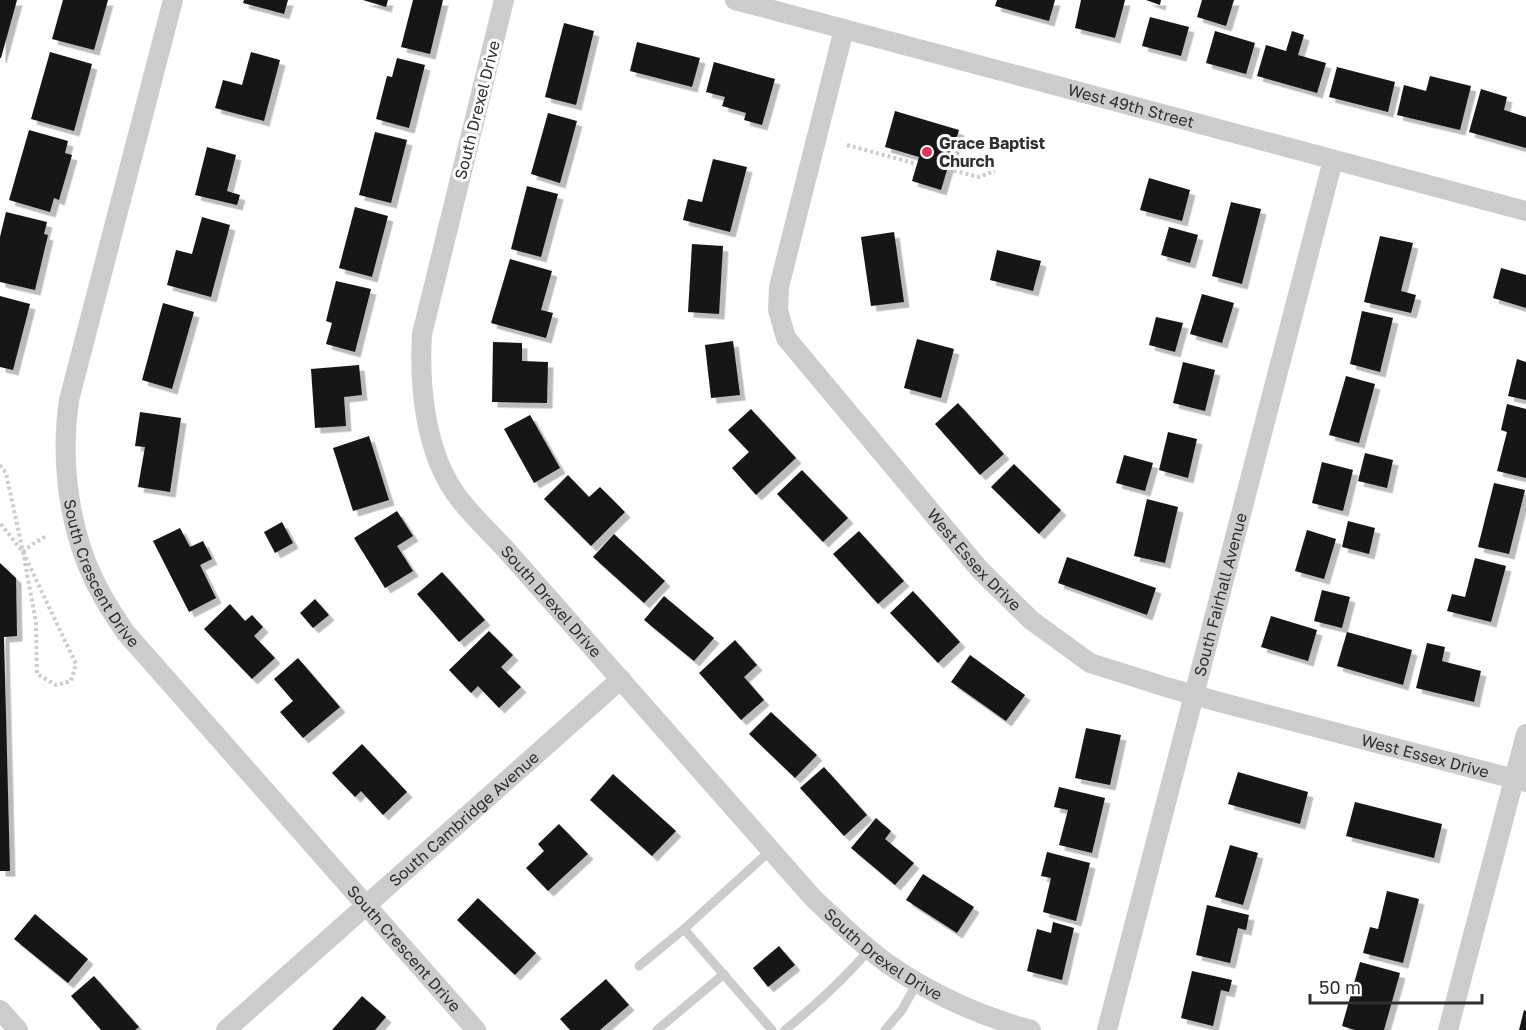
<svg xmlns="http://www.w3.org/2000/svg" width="1526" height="1030" viewBox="0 0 1526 1030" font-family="'Golos Text',sans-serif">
	<defs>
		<filter id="shadow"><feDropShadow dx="5.5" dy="5.5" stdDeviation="0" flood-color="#0004"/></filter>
	</defs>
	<rect width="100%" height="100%" fill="#fff"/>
	<!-- building -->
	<g fill="#161616" filter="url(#shadow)">
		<path d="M0 0H17L1 58H0Z"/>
		<path d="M63 0H108L94 50 52 39Z"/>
		<path d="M244 0H288L284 14 243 3Z"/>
		<path d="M363 0H388L386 7Z"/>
		<path d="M413 0H443L430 54 401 47Z"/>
		<path d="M997 0H1055L1049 21 995 6Z"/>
		<path d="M1081 0H1125L1115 38 1075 28Z"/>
		<path d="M1146 0H1161L1160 5Z"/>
		<path d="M1202 0H1234L1226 26 1197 17Z"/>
		<path d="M1150 17 1189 27 1181 56 1142 46Z"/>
		<path d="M564 23 594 31 576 105 545 97Z"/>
		<path d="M1215 31 1255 43 1246 74 1206 63Z"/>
		<path d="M1292 31 1304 35 1298 55 1326 63 1317 93 1257 76 1266 45 1286 51Z"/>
		<path d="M637 42 700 58 692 87 630 71Z"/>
		<path d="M50 52 92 64 74 131 31 119Z"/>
		<path d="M251 52 280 60 264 121 215 108 223 80 242 85Z"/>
		<path d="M397 58 425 65 409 128 376 119 387 76 392 77Z"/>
		<path d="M714 62 775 79 762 125 744 120 746 113 722 106 725 97 706 92Z"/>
		<path d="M1337 67 1395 82 1388 112 1329 97Z"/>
		<path d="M1430 76 1471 86 1460 130 1397 115 1404 85 1426 91Z"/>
		<path d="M1481 89 1507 97 1504 110 1526 117V148L1469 132Z"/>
		<path d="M895 111 959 130 941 190 912 181 919 157 885 147Z"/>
		<path d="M548 113 577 121 560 183 531 174Z"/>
		<path d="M29 130 68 141 65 153 72 155 59 200 54 198 50 212 9 200Z"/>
		<path d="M375 132 407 140 391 203 359 195Z"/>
		<path d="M207 147 236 155 227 191 240 195 237 205 195 195Z"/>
		<path d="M713 159 747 167 730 232 683 220 688 199 702 202Z"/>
		<path d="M1149 178 1190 190 1182 221 1140 210Z"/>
		<path d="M527 186 558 194 541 257 511 249Z"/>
		<path d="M1231 202 1261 209 1242 284 1212 276Z"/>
		<path d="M355 207 388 216 372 277 339 268Z"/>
		<path d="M6 212 47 222 44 234 48 235 35 290 0 282V237Z"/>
		<path d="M202 217 230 225 211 297 167 285 176 250 192 254Z"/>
		<path d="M1169 227 1198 235 1190 263 1161 255Z"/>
		<path d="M894 232 904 302 871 306 861 237Z"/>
		<path d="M1380 236 1413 243 1401 291 1416 295 1411 313 1364 302Z"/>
		<path d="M692 244 723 246 719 314 688 312Z"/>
		<path d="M997 250 1041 261 1033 291 990 280Z"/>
		<path d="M510 259 552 271 541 310 553 313 546 338 491 323Z"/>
		<path d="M1501 268 1526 275V308L1493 298Z"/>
		<path d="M336 281 371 289 355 352 326 344 332 323 326 321Z"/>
		<path d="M1202 294 1234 303 1222 343 1190 334Z"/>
		<path d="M0 296 30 304 13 370 0 367Z"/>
		<path d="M163 303 194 312 172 389 142 380Z"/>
		<path d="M1362 311 1393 318 1380 372 1350 364Z"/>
		<path d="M1156 317 1183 323 1175 352 1149 345Z"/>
		<path d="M917 339 954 349 941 398 904 388Z"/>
		<path d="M733 341 740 395 711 398 705 345Z"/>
		<path d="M493 342 522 343V361L548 362 547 403 492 402Z"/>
		<path d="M1517 359 1526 362V400L1508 396Z"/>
		<path d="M1183 362 1215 370 1205 411 1173 403Z"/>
		<path d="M359 365 362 395 344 397 346 426 315 428 311 369Z"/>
		<path d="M1346 376 1375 384 1359 443 1329 435Z"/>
		<path d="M958 403 1004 454 980 475 935 424Z"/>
		<path d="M1507 404 1526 409V478L1497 471 1507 432 1501 430Z"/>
		<path d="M751 409 796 458 756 495 732 468 749 452 728 430Z"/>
		<path d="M140 412 181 418 170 492 138 487 145 447 135 446Z"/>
		<path d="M530 415 560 468 534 483 504 429Z"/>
		<path d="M1168 432 1197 439 1188 478 1159 470Z"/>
		<path d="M369 436 389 500 353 511 333 448Z"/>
		<path d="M1365 453 1393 460 1387 488 1358 481Z"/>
		<path d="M1124 455 1153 463 1145 491 1116 483Z"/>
		<path d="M1322 462 1353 470 1343 511 1312 503Z"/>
		<path d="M1014 464 1061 510 1039 534 991 487Z"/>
		<path d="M802 470 848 518 823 542 777 494Z"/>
		<path d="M568 475 589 497 600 487 625 512 591 546 544 499Z"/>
		<path d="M1494 483 1525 490 1509 554 1478 547Z"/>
		<path d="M1147 499 1178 507 1165 563 1134 556Z"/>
		<path d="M397 511 413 536 397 546 413 571 385 588 354 538Z"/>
		<path d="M1348 521 1375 528 1369 554 1342 547Z"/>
		<path d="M282 522 293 543 275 553 264 532Z"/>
		<path d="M180 528 190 547 203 541 212 559 200 565 216 598 189 612 153 541Z"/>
		<path d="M1307 530 1336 539 1324 579 1295 571Z"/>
		<path d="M859 531 904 581 878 604 833 554Z"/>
		<path d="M614 534 665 581 644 603 593 557Z"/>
		<path d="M1067 557 1156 588 1147 615 1058 583Z"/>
		<path d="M1475 558 1506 566 1491 622 1447 611 1452 594 1465 597Z"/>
		<path d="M0 563 16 578 17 636 4 637 10 871H0Z"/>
		<path d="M442 572 485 620 459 642 417 594Z"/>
		<path d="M1322 590 1350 597 1342 628 1314 621Z"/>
		<path d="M913 591 960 642 938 663 890 613Z"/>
		<path d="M664 596 714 638 694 661 644 620Z"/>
		<path d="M315 599 329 615 313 628 300 613Z"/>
		<path d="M230 604 245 621 252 615 263 627 254 636 275 658 252 679 204 629Z"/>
		<path d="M1271 616 1317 630 1308 661 1261 647Z"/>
		<path d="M489 631 513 655 501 667 521 687 499 708 478 686 471 693 449 670Z"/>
		<path d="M1347 632 1412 650 1403 685 1337 666Z"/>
		<path d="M735 640 757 665 744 677 764 700 741 720 699 673Z"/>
		<path d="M1427 643 1445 647 1442 661 1481 671 1474 702 1416 688Z"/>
		<path d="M970 655 1025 695 1006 721 951 682Z"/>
		<path d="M298 658 340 707 303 738 280 712 293 701 274 679Z"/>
		<path d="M771 712 817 755 795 778 749 734Z"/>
		<path d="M1086 728 1121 735 1110 785 1075 778Z"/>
		<path d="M362 744 407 792 383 815 361 791 355 797 332 773Z"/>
		<path d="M824 767 867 815 844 836 800 788Z"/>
		<path d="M1238 772 1308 792 1300 824 1228 804Z"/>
		<path d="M613 774 676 831 652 856 590 800Z"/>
		<path d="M1059 787 1105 798 1092 853 1059 845 1068 810 1054 807Z"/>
		<path d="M1355 802 1442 824 1434 858 1346 836Z"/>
		<path d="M876 818 891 831 885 839 914 863 895 885 851 848Z"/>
		<path d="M559 824 588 854 548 891 526 868 544 851 538 844Z"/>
		<path d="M1230 845 1258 853 1243 905 1215 897Z"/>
		<path d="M1047 852 1090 863 1076 921 1043 912 1051 878 1041 876Z"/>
		<path d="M923 874 974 907 957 933 906 900Z"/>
		<path d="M1387 891 1419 899 1403 963 1363 953 1370 927 1378 929Z"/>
		<path d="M478 898 536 953 515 975 457 920Z"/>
		<path d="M1207 905 1249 915 1246 930 1238 928 1230 963 1196 955Z"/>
		<path d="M35 914 88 959 68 983 14 939Z"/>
		<path d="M1053 922 1074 928 1062 980 1027 971 1037 929 1051 933Z"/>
		<path d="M779 946 795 965 768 987 753 968Z"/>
		<path d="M1360 962 1400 973 1384 1030H1355L1342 1026Z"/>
		<path d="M1192 971 1232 980 1229 992 1221 990 1213 1026 1181 1018Z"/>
		<path d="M94 976 139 1027 135 1030H101L71 996Z"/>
		<path d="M606 979 629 1005 600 1030H570L560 1019Z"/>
		<path d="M362 996 386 1017 375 1030H332Z"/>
		<path d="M1524 1010 1526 1011V1030H1519Z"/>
	</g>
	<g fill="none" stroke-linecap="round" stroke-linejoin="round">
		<!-- path -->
		<g stroke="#ccc" stroke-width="4" stroke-dasharray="3 3" stroke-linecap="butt">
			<path d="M847 145 917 164"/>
			<path d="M948 169 979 177 995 171"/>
			<path d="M0 465 6 473 23 552 36 623 37 674 56 685 71 681 76 664 23 552 0 523"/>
			<path d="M23 552 33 544 48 535"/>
		</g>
		<!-- service -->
		<g stroke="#ccc" stroke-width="9">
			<path d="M771 850 684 929 772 1030"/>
			<path d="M639 966 684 929"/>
			<path d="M657 1030 724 974"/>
			<path d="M785 1030C816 1005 844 979 870 949"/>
			<path d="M885 1030 902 1010 917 983"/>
		</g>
		<!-- minor -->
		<g stroke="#ccc" stroke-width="20">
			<path id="s1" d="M173 0 69 400C61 454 67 513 87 564 97 589 111 612 126 633L476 1030"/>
			<path id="s2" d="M504 0 422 334C419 385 425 447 453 490 468 513 490 532 508 552L814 899C838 921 861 945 888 964 931 994 980 1016 1031 1030"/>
			<path id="s3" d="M735 0 1526 211"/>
			<path id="s4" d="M844 29 779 287 778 310 786 338 980 570 1031 620 1090 663 1166 687 1223 703 1526 782"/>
			<path d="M0 1010 18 1030"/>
			<path id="s5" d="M226 1030 621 679"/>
			<path id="s6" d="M1107 1030 1333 160"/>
			<path d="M1448 1030 1526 734"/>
		</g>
	</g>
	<!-- markers -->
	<circle fill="#e92e5b" stroke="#fff" stroke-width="2" cx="927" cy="152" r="6"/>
	<g text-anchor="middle" stroke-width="6" stroke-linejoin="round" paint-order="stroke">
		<!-- street labels -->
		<g font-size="16" fill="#2f2f2f" stroke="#fff">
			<text dy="6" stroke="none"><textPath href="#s3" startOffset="410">West 49th Street</textPath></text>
			<text transform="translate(477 110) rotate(-76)" y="6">South Drexel Drive</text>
			<text dy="6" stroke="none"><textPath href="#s4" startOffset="609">West Essex Drive</textPath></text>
			<text dy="6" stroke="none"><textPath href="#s1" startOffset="594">South Crescent Drive</textPath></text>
			<text dy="6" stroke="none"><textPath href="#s6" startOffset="450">South Fairhall Avenue</textPath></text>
			<text dy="6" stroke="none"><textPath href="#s2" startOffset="654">South Drexel Drive</textPath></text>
			<text dy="6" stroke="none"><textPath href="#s4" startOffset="1113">West Essex Drive</textPath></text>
			<text dy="6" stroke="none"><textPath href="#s5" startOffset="318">South Cambridge Avenue</textPath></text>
			<text dy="6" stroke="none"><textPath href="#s1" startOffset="1080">South Crescent Drive</textPath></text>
			<text dy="6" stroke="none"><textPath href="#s2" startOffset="1140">South Drexel Drive</textPath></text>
		</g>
		<!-- poi labels -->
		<g font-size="16" font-weight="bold" fill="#2f2f2f" stroke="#fff" text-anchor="start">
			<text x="939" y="149">Grace Baptist<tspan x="939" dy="18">Church</tspan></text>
		</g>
	</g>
	<!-- scale -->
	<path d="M1310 994v9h172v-9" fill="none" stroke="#2f2f2f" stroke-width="3"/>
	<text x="1319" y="994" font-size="18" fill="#2f2f2f" stroke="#ffffff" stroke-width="4.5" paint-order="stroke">50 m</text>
</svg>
